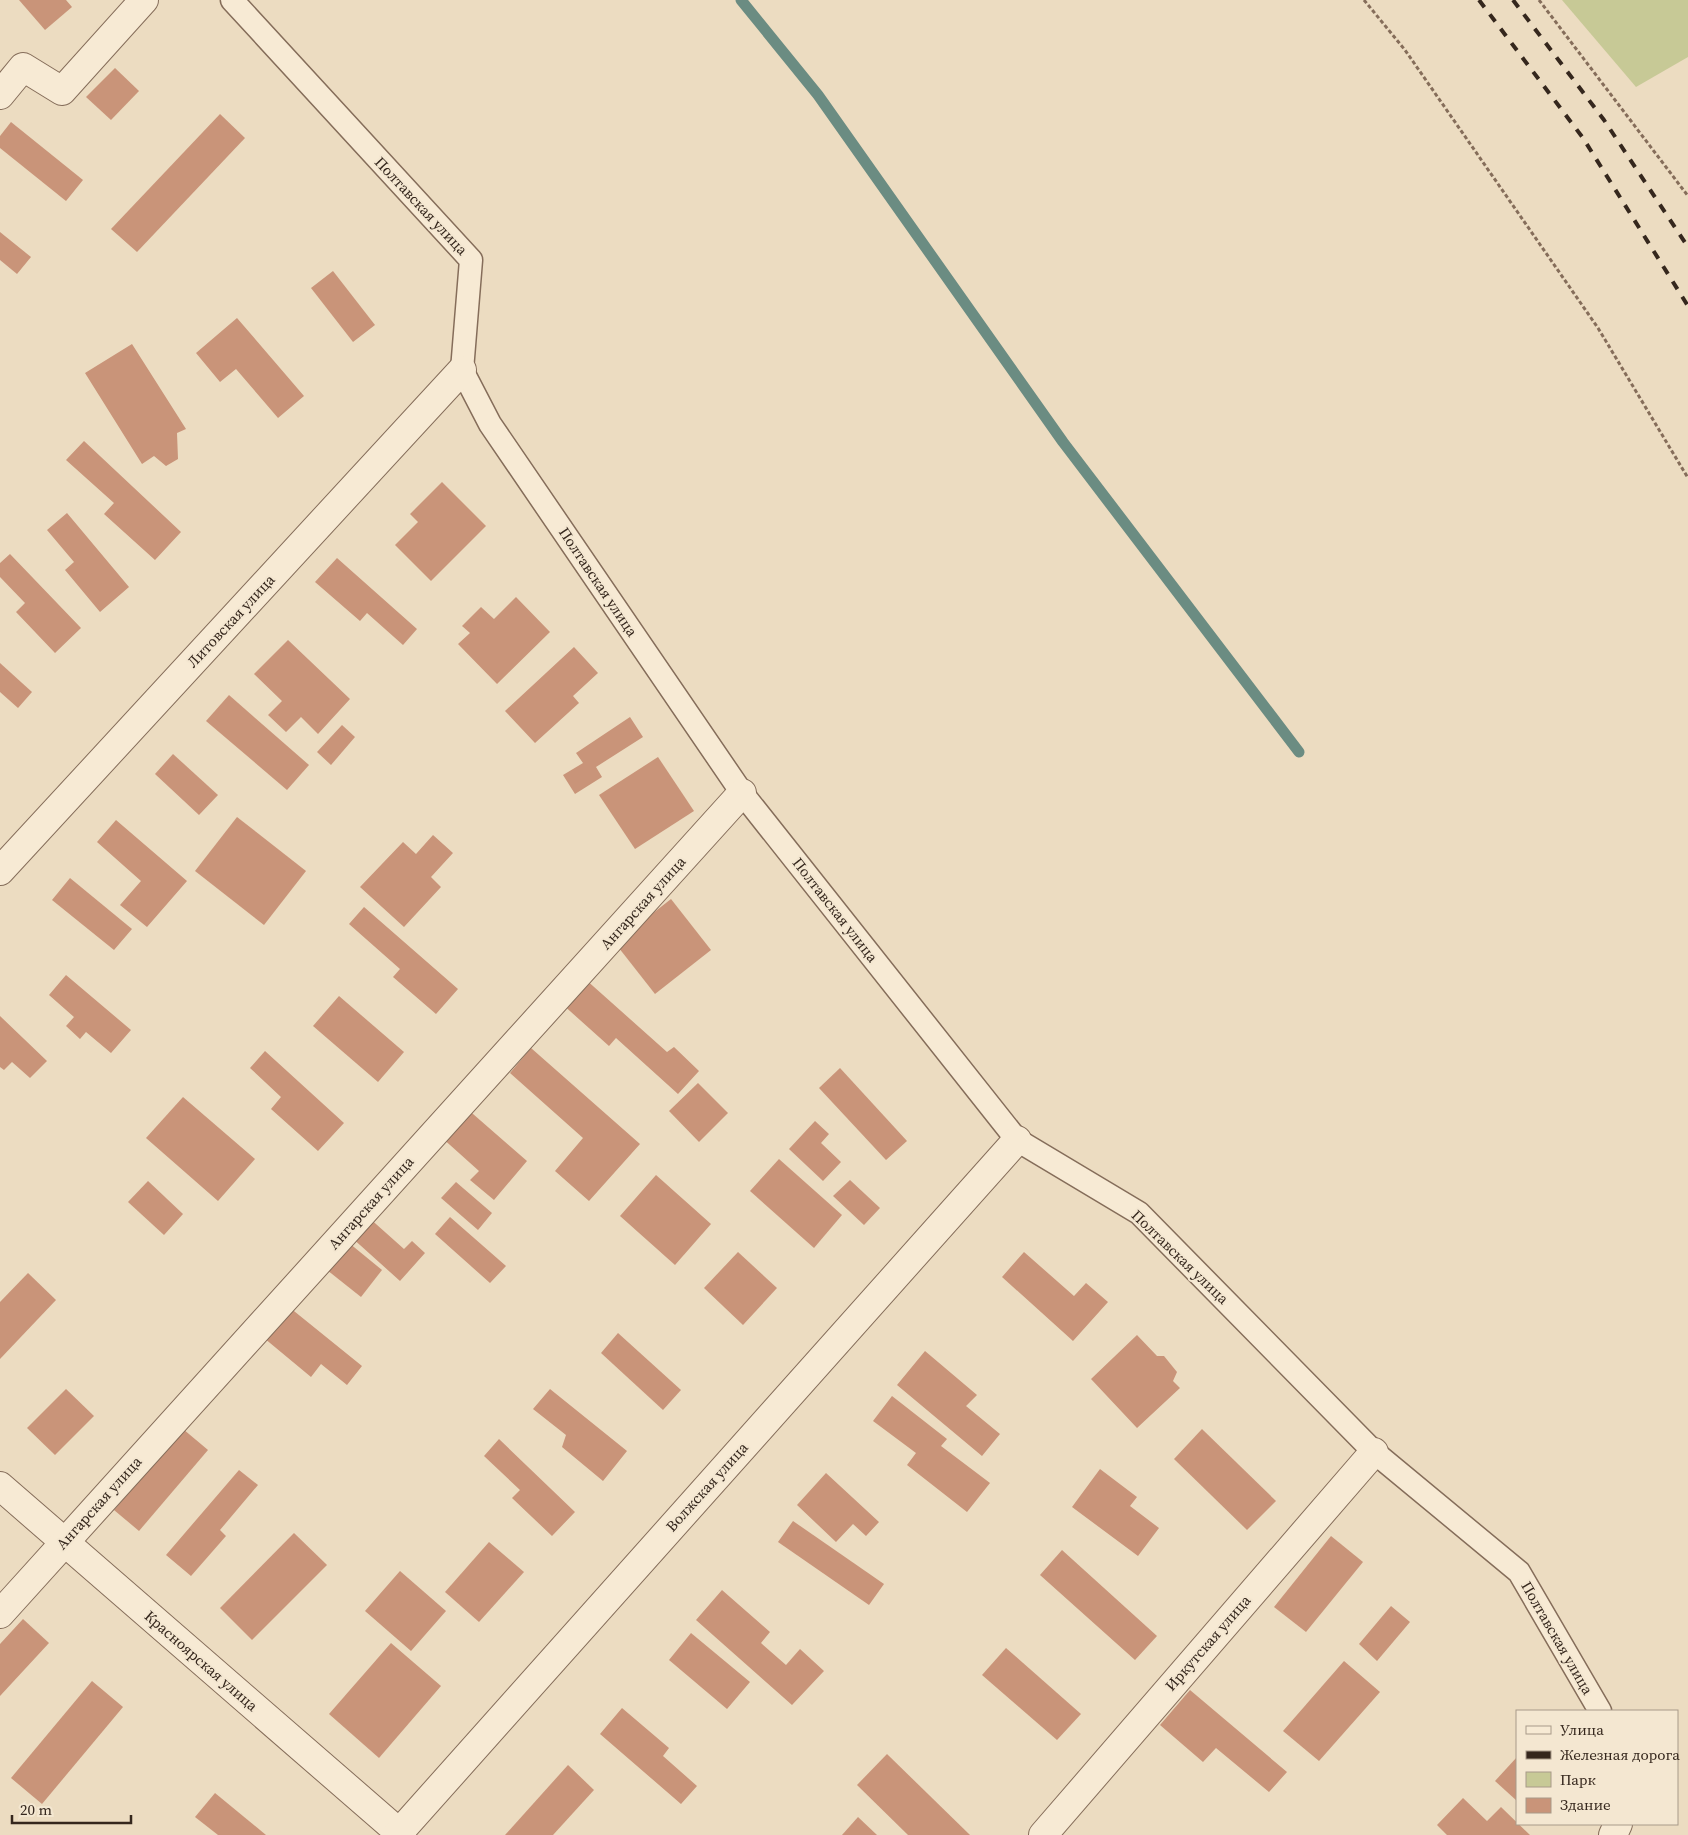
<svg xmlns="http://www.w3.org/2000/svg" width="1688" height="1835" viewBox="0 0 1688 1835" font-family="'Source Serif 4',serif">
	<rect width="100%" height="100%" fill="#ecdcc1"/>
	<!-- green -->
	<path fill="#c7c996" d="M1562 0H1688V57L1636 87Z"/>
	<g fill="none" stroke-linecap="round" stroke-linejoin="round">
		<!-- stream -->
		<path stroke="#6b8c82" stroke-width="11" d="M741 0 818 95 1063 442 1299 752"/>
	</g>
	<!-- building -->
	<g fill="#c99479">
		<path d="M19 0H66L72 7 45 30Z"/>
		<path d="M115 68 139 91 111 120 86 97Z"/>
		<path d="M220 114 245 138 137 252 111 229Z"/>
		<path d="M11 122 83 180 66 201 0 148V136Z"/>
		<path d="M0 232 31 257 17 274 0 260Z"/>
		<path d="M333 271 375 325 353 342 311 288Z"/>
		<path d="M237 318 304 396 278 418 236 369 220 382 196 353Z"/>
		<path d="M132 344 186 429 177 433 178 459 166 466 154 456 142 464 85 373Z"/>
		<path d="M84 441 181 532 155 560 104 514 114 503 66 460Z"/>
		<path d="M442 482 486 526 431 581 395 545 418 522 410 514Z"/>
		<path d="M67 513 129 587 100 612 65 570 74 562 47 530Z"/>
		<path d="M10 554 81 628 55 653 16 612 25 603 0 577V563Z"/>
		<path d="M337 558 417 629 403 645 367 613 360 621 315 582Z"/>
		<path d="M516 597 550 632 497 684 458 644 470 633 462 626 481 607 494 619Z"/>
		<path d="M288 640 350 699 318 734 301 717 286 732 268 715 282 701 254 674Z"/>
		<path d="M574 647 598 673 573 696 579 703 535 743 505 711Z"/>
		<path d="M0 663 32 692 18 708 0 692Z"/>
		<path d="M229 695 309 765 287 790 206 721Z"/>
		<path d="M630 717 643 737 596 767 602 777 575 794 563 775 583 763 576 753Z"/>
		<path d="M342 725 355 737 331 765 317 752Z"/>
		<path d="M173 754 218 795 199 815 155 774Z"/>
		<path d="M658 757 694 811 635 849 599 795Z"/>
		<path d="M237 817 306 871 264 925 195 871Z"/>
		<path d="M116 820 187 881 147 927 120 905 141 881 97 842Z"/>
		<path d="M433 835 453 853 431 877 441 887 404 927 360 887 403 842 416 854Z"/>
		<path d="M70 878 132 929 114 950 52 900Z"/>
		<path d="M671 899 711 950 655 994 615 943Z"/>
		<path d="M364 907 458 989 436 1014 393 977 400 969 349 924Z"/>
		<path d="M66 975 131 1030 111 1053 86 1032 80 1039 66 1026 74 1017 49 995Z"/>
		<path d="M584 978 667 1052 674 1047 699 1071 678 1094 616 1038 609 1046 561 1003Z"/>
		<path d="M339 996 404 1052 378 1082 313 1026Z"/>
		<path d="M0 1016 47 1061 30 1078 12 1062 4 1070 0 1067Z"/>
		<path d="M531 1048 640 1144 589 1201 555 1171 583 1138 510 1073Z"/>
		<path d="M265 1051 344 1123 318 1151 271 1109 281 1097 250 1068Z"/>
		<path d="M840 1068 907 1141 886 1160 819 1088Z"/>
		<path d="M698 1083 728 1113 699 1142 669 1111Z"/>
		<path d="M183 1097 255 1159 218 1201 146 1138Z"/>
		<path d="M465 1107 527 1161 494 1200 470 1180 479 1171 440 1136Z"/>
		<path d="M815 1121 829 1134 821 1143 841 1162 823 1181 789 1149Z"/>
		<path d="M779 1159 842 1215 814 1248 750 1191Z"/>
		<path d="M656 1175 711 1224 675 1265 620 1216Z"/>
		<path d="M850 1180 880 1208 864 1225 833 1196Z"/>
		<path d="M148 1181 183 1214 164 1235 128 1202Z"/>
		<path d="M456 1182 492 1213 478 1230 441 1198Z"/>
		<path d="M367 1216 404 1249 412 1241 425 1253 400 1281 350 1236Z"/>
		<path d="M450 1217 506 1266 490 1283 435 1234Z"/>
		<path d="M349 1243 382 1270 361 1297 327 1270Z"/>
		<path d="M738 1252 777 1288 743 1325 704 1288Z"/>
		<path d="M1024 1252 1074 1296 1086 1283 1108 1302 1073 1341 1002 1277Z"/>
		<path d="M28 1273 56 1300 0 1359V1302Z"/>
		<path d="M289 1307 362 1366 347 1385 321 1364 311 1377 264 1338Z"/>
		<path d="M618 1333 681 1390 663 1410 601 1353Z"/>
		<path d="M1137 1335 1157 1356H1164L1177 1372 1173 1381 1180 1388 1137 1428 1091 1379Z"/>
		<path d="M925 1351 977 1395 966 1406 1000 1434 982 1456 897 1385Z"/>
		<path d="M66 1389 94 1416 55 1455 27 1428Z"/>
		<path d="M550 1389 627 1451 603 1481 562 1447 566 1435 533 1409Z"/>
		<path d="M892 1396 947 1439 941 1446 990 1483 967 1512 907 1465 916 1453 873 1421Z"/>
		<path d="M183 1429 208 1450 139 1531 114 1510Z"/>
		<path d="M1202 1429 1276 1501 1247 1530 1174 1459Z"/>
		<path d="M499 1439 575 1512 552 1536 512 1498 520 1490 484 1456Z"/>
		<path d="M1100 1469 1137 1497 1130 1506 1159 1528 1138 1556 1072 1507Z"/>
		<path d="M239 1470 258 1485 220 1530 226 1536 191 1576 166 1555Z"/>
		<path d="M826 1473 879 1522 866 1536 853 1524 836 1542 797 1505Z"/>
		<path d="M793 1521 884 1584 869 1605 778 1542Z"/>
		<path d="M294 1533 327 1565 252 1640 220 1608Z"/>
		<path d="M1331 1536 1363 1562 1306 1632 1274 1607Z"/>
		<path d="M489 1542 524 1572 479 1622 445 1592Z"/>
		<path d="M1062 1550 1157 1636 1135 1660 1040 1575Z"/>
		<path d="M400 1571 446 1611 411 1651 365 1611Z"/>
		<path d="M722 1590 770 1632 761 1643 786 1665 800 1649 824 1671 792 1705 696 1620Z"/>
		<path d="M1391 1606 1410 1622 1377 1661 1359 1644Z"/>
		<path d="M23 1619 49 1643 0 1696V1644Z"/>
		<path d="M691 1633 750 1682 727 1709 669 1660Z"/>
		<path d="M391 1643 441 1686 379 1758 329 1714Z"/>
		<path d="M1006 1648 1081 1714 1057 1740 982 1675Z"/>
		<path d="M1344 1661 1380 1692 1319 1761 1283 1731Z"/>
		<path d="M92 1681 123 1707 42 1804 11 1778Z"/>
		<path d="M1190 1690 1287 1772 1269 1792 1216 1748 1203 1762 1160 1725Z"/>
		<path d="M622 1708 669 1748 663 1756 697 1786 681 1804 600 1734Z"/>
		<path d="M887 1754 970 1835H908L857 1785Z"/>
		<path d="M1517 1757V1801L1495 1781Z"/>
		<path d="M568 1765 594 1790 553 1835H505Z"/>
		<path d="M215 1793 266 1835H218L195 1817Z"/>
		<path d="M1463 1798 1487 1821 1501 1807 1530 1835H1447L1437 1825Z"/>
		<path d="M858 1817 877 1835H842Z"/>
	</g>
	<g fill="none" stroke-linecap="round" stroke-linejoin="round">
		<!-- lane casing -->
		<g stroke="#856d5a" stroke-width="25">
			<path id="lane" d="M232 0 471 260 462 370 490 424 742 793 1017 1140 1139 1213 1374 1452 1519 1572 1600 1711"/>
		</g>
		<!-- street casing -->
		<g stroke="#856d5a" stroke-width="30">
			<g id="street">
				<path d="M0 95 23 67 62 91 144 0"/>
				<path d="M0 871 462 370"/>
				<path d="M0 1486 402 1835"/>
				<path d="M0 1614 742 793"/>
				<path d="M397 1835 1017 1140"/>
				<path d="M1043 1835 1374 1452"/>
				<path d="M1613 1835 1618 1824"/>
			</g>
		</g>
		<!-- path -->
		<g stroke="#856d5a" stroke-width="3" stroke-dasharray="4 2.5" stroke-linecap="butt">
			<path d="M1364 0 1405 50 1598 328 1688 478"/>
			<path d="M1539 0 1688 196"/>
		</g>
		<!-- lane -->
		<use href="#lane" stroke="#f7ead4" stroke-width="22"/>
		<!-- street -->
		<use href="#street" stroke="#f7ead4" stroke-width="28"/>
		<!-- rail -->
		<g stroke="#35271d" stroke-width="4" stroke-dasharray="9 9" stroke-linecap="butt">
			<path d="M1479 0 1583 138 1688 306"/>
			<path d="M1513 0 1604 120 1688 247"/>
		</g>
	</g>
	<g text-anchor="middle" stroke-width="4" stroke-linejoin="round" paint-order="stroke">
		<!-- street labels -->
		<g font-size="15" fill="#35271d" stroke="#f4e7d1">
			<text transform="translate(421 206) rotate(47)" y="5">Полтавская улица</text>
			<text transform="translate(598 582) rotate(56)" y="5">Полтавская улица</text>
			<text transform="translate(231 621) rotate(-47)" y="5">Литовская улица</text>
			<text transform="translate(643 903) rotate(-48)" y="5">Ангарская улица</text>
			<text transform="translate(835 910) rotate(52)" y="5">Полтавская улица</text>
			<text transform="translate(371 1203) rotate(-48)" y="5">Ангарская улица</text>
			<text transform="translate(1180 1257) rotate(44)" y="5">Полтавская улица</text>
			<text transform="translate(707 1487) rotate(-48)" y="5">Волжская улица</text>
			<text transform="translate(99 1503) rotate(-48)" y="5">Ангарская улица</text>
			<text transform="translate(1557 1638) rotate(60)" y="5">Полтавская улица</text>
			<text transform="translate(1208 1643) rotate(-49)" y="5">Иркутская улица</text>
			<text transform="translate(201 1661) rotate(41)" y="5">Красноярская улица</text>
		</g>
	</g>
	<!-- legend -->
	<rect x="1516" y="1710" width="162" height="115" fill="#f4e7d1" stroke="#a89a89"/>
	<rect x="1526" y="1726" width="25" height="8" fill="#f7ead4" stroke="#a89a89"/>
	<text x="1560" y="1735" font-size="15" fill="#35271d">Улица</text>
	<rect x="1526" y="1751" width="25" height="8" fill="#35271d" stroke="#a89a89"/>
	<text x="1560" y="1760" font-size="15" fill="#35271d">Железная дорога</text>
	<rect x="1526" y="1772" width="25" height="15" fill="#c7c996" stroke="#a89a89"/>
	<text x="1560" y="1785" font-size="15" fill="#35271d">Парк</text>
	<rect x="1526" y="1798" width="25" height="15" fill="#c99479" stroke="#a89a89"/>
	<text x="1560" y="1810" font-size="15" fill="#35271d">Здание</text>
	<!-- scale -->
	<path d="M12 1815v8h119v-8" fill="none" stroke="#35271d" stroke-width="2.5"/>
	<text x="20" y="1815" font-size="15" fill="#35271d" stroke="#f4e7d1" stroke-width="4" paint-order="stroke">20 m</text>
</svg>
